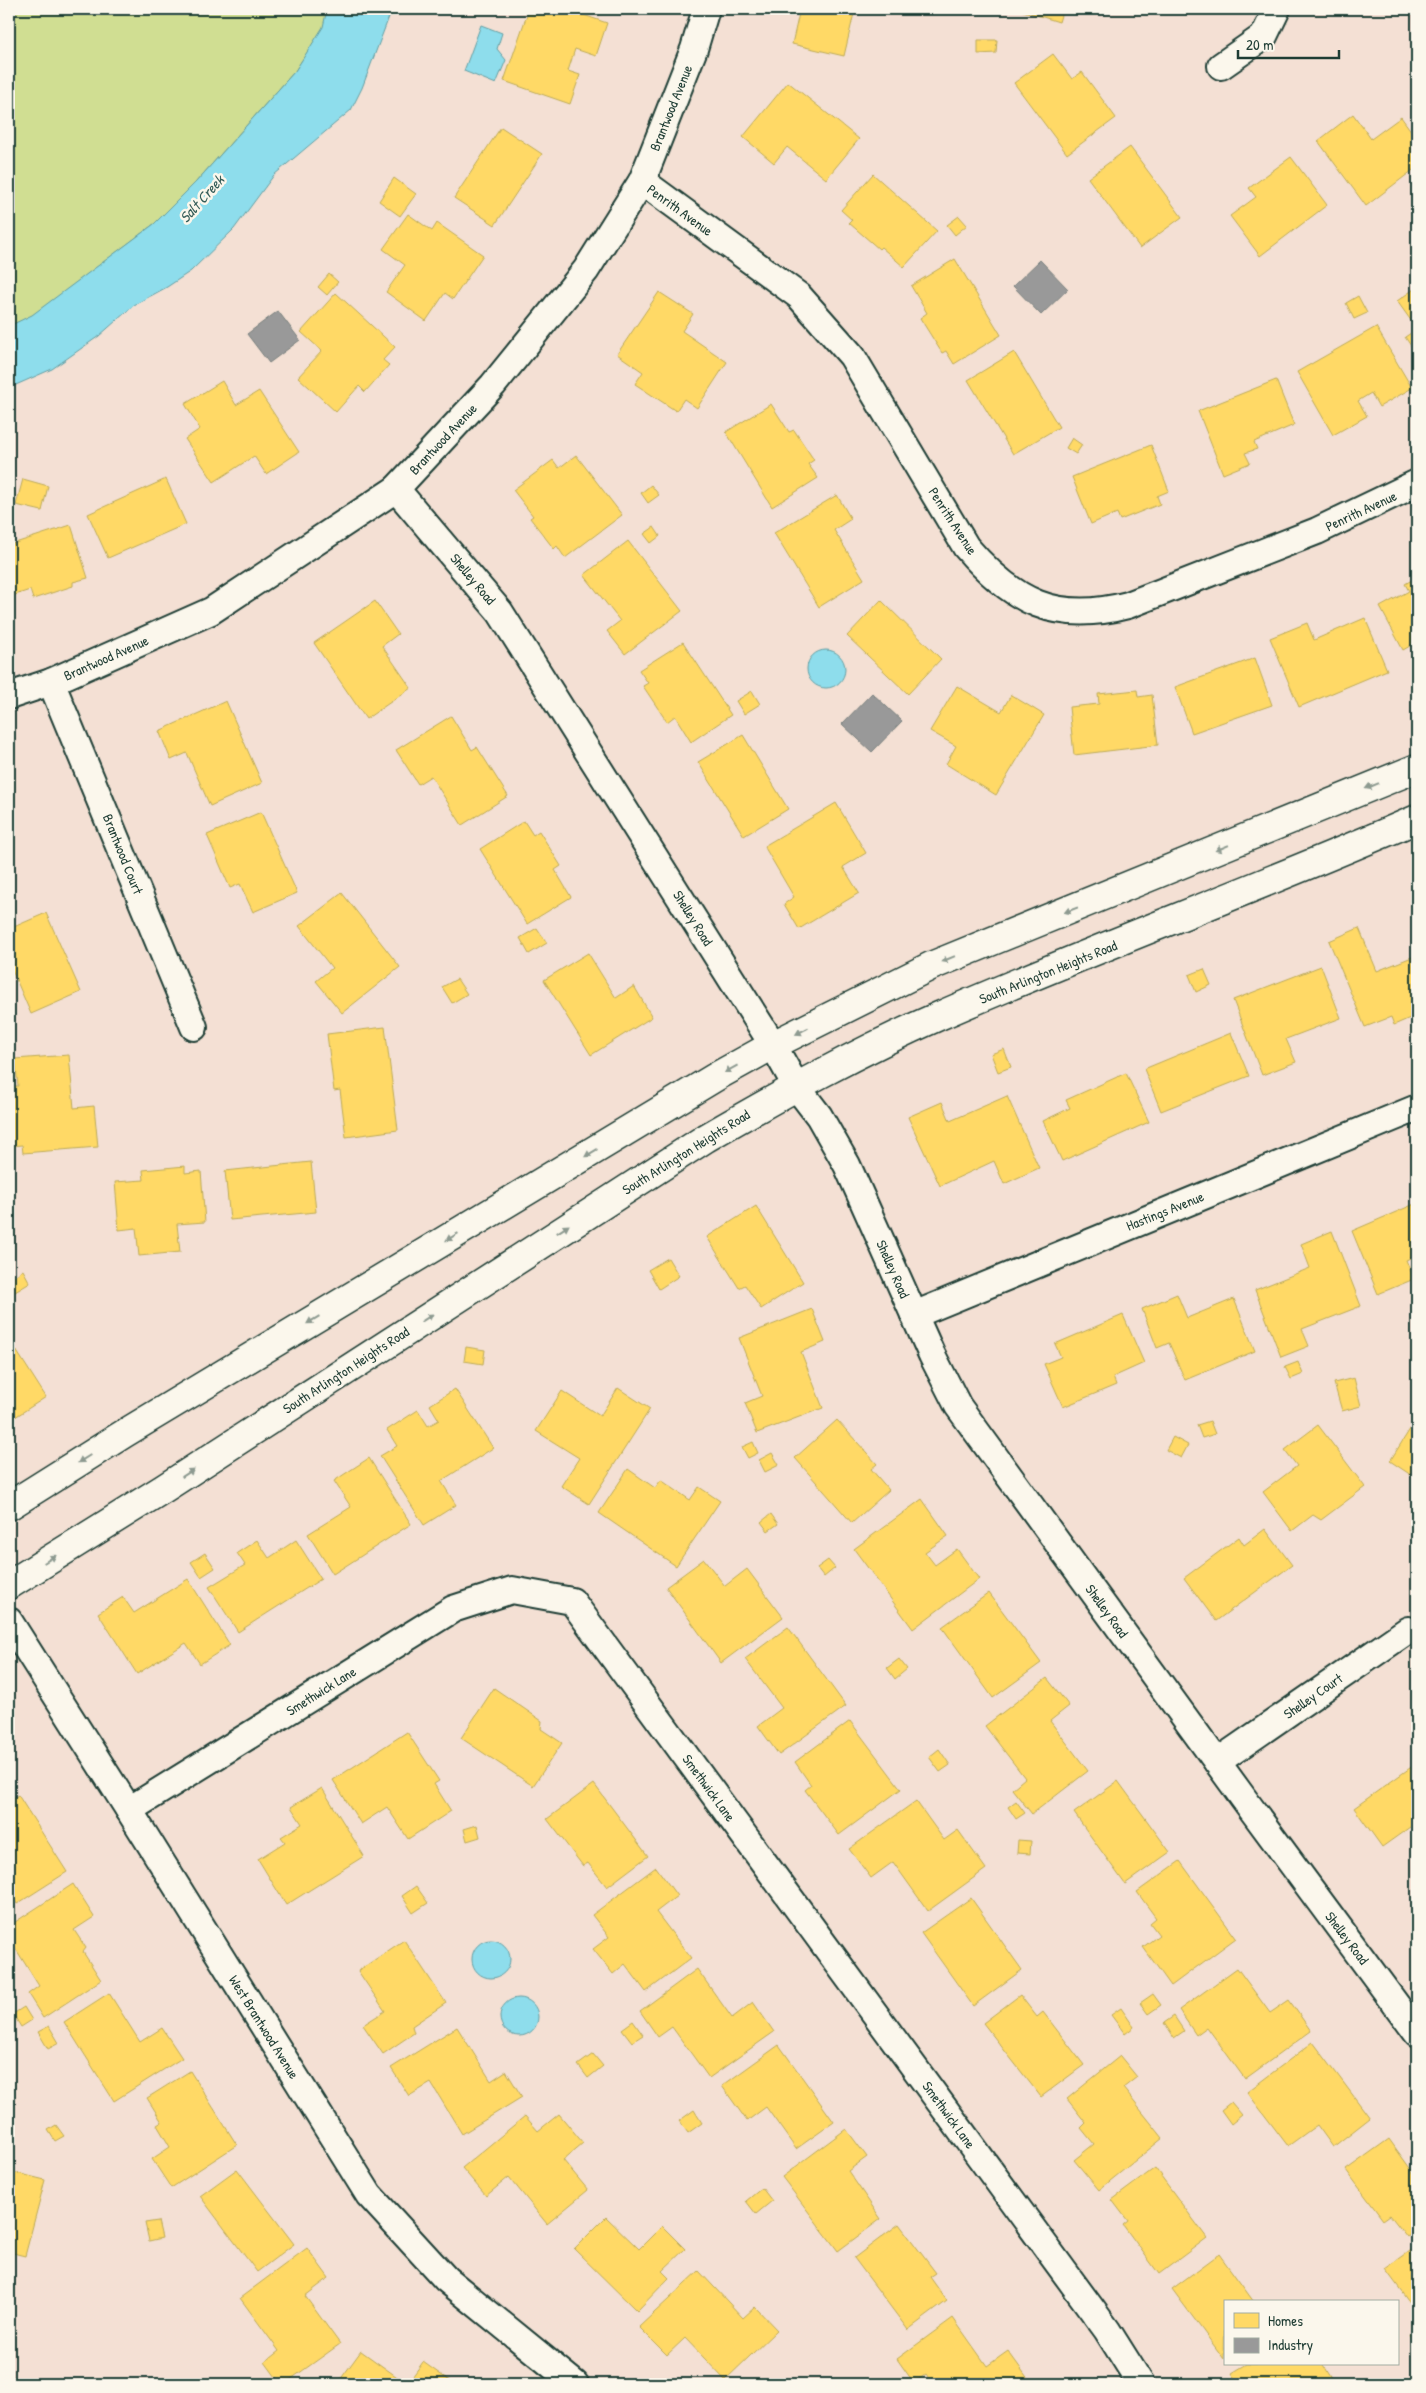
<svg xmlns="http://www.w3.org/2000/svg" width="1426" height="2393" viewBox="0 0 1426 2393" font-family="'Patrick Hand',sans-serif">
	<rect width="100%" height="100%" fill="#f4e0d4"/>
	<filter id="ink" filterUnits="userSpaceOnUse"><feTurbulence type="fractalNoise" baseFrequency=".02" numOctaves="2"/><feDisplacementMap in="SourceGraphic" scale="10" xChannelSelector="R" yChannelSelector="G"/><feConvolveMatrix kernelMatrix="1 2 1 2 8 2 1 2 1" color-interpolation-filters="sRGB"/></filter>
	<g filter="url(#ink)">
		<!-- green -->
		<path fill="#d0de92" stroke="#788e63" d="M9 9H327L324 27 295 71 196 182 154 224 32 316 9 326Z"/>
		<!-- water -->
		<g fill="#8eddec" stroke="#629da2">
			<path d="M327 9H392L362 88 351 110 274 175 234 229 191 271 167 287 134 305 99 336 52 369 9 388V326L32 315 154 224 196 182 295 71 323 27Z"/>
			<path d="M481 25 502 33 497 49 506 60 496 84 464 71Z"/>
			<circle cx="826" cy="669" r="19"/>
			<circle cx="491" cy="1959" r="19"/>
			<circle cx="519" cy="2017" r="19"/>
		</g>
		<!-- homes -->
		<g fill="#ffd966" stroke="#bcaa57">
			<path d="M529 9H566L607 23 596 56 575 49 568 71 580 75 570 104 504 81Z"/>
			<path d="M800 9H855L844 56 792 44Z"/>
			<path d="M1017 9H1063L1059 22Z"/>
			<path d="M978 40H997L996 53 978 54Z"/>
			<path d="M1053 54 1072 79 1082 72 1116 118 1067 154 1014 83Z"/>
			<path d="M788 82 859 139 826 179 787 147 774 163 743 137Z"/>
			<path d="M1353 114 1371 139 1401 117 1417 139V167L1366 206 1318 141Z"/>
			<path d="M501 127 542 154 495 225 454 198Z"/>
			<path d="M1130 147 1182 217 1140 248 1088 178Z"/>
			<path d="M1291 157 1327 205 1260 256 1230 216 1256 197 1249 188Z"/>
			<path d="M873 174 937 231 904 267 881 247 879 249 849 223 852 220 841 210Z"/>
			<path d="M394 178 416 194 400 216 379 201Z"/>
			<path d="M408 214 432 231 437 223 483 255 453 299 445 293 426 321 386 292 405 265 383 249Z"/>
			<path d="M959 216 967 225 955 235 947 225Z"/>
			<path d="M955 259 1001 335 954 364 946 351 942 353 920 318 927 313 911 286Z"/>
			<path d="M329 274 338 282 327 295 318 287Z"/>
			<path d="M1417 287V355L1405 337 1417 329 1397 301Z"/>
			<path d="M659 292 693 314 682 331 727 362 697 408 684 399 676 411 635 384 643 372 617 354Z"/>
			<path d="M336 293 395 347 383 360 389 365 365 392 359 386 336 412 298 377 322 351 301 332Z"/>
			<path d="M1358 296 1367 313 1354 319 1346 303Z"/>
			<path d="M1376 327 1412 388 1379 407 1371 393 1358 401 1367 416 1333 435 1297 372Z"/>
			<path d="M1014 352 1059 427 1013 454 968 380Z"/>
			<path d="M1276 380 1294 425 1254 442 1257 449 1245 453 1250 463 1223 474 1198 411Z"/>
			<path d="M222 381 236 405 259 391 299 452 266 474 254 456 214 482 185 439 200 429 185 404Z"/>
			<path d="M771 404 789 432 794 430 814 460 808 464 818 478 772 507 726 432Z"/>
			<path d="M1072 438 1082 445 1076 454 1066 448Z"/>
			<path d="M1151 445 1169 491 1157 496 1160 504 1120 520 1117 513 1091 524 1072 477Z"/>
			<path d="M576 455 622 515 565 558 557 546 554 549 530 518 533 516 513 490 553 460 559 468Z"/>
			<path d="M23 479 48 486 42 511 16 505Z"/>
			<path d="M166 479 186 524 108 558 88 514Z"/>
			<path d="M651 485 659 495 648 503 641 493Z"/>
			<path d="M837 495 851 519 834 530 864 579 819 607 774 533Z"/>
			<path d="M71 525 88 578 73 582V586L33 599 30 590 9 597V545Z"/>
			<path d="M654 527 660 536 651 543 644 534Z"/>
			<path d="M628 541 682 611 625 654 607 631 620 621 584 575Z"/>
			<path d="M1417 577V642L1403 650 1380 607 1409 591 1405 584Z"/>
			<path d="M881 600 941 659 908 694 847 636Z"/>
			<path d="M375 601 398 634 382 646 411 688 366 719 314 643Z"/>
			<path d="M1365 618 1387 670 1299 707 1270 638 1307 623 1314 640Z"/>
			<path d="M683 642 731 715 691 742 675 716 667 722 643 686 648 683 639 670Z"/>
			<path d="M1255 658 1272 705 1192 733 1175 687Z"/>
			<path d="M957 686 1001 712 1011 695 1044 715 996 795 946 764 956 746 930 731Z"/>
			<path d="M1137 690 1138 697 1152 695 1158 745 1074 755 1069 707 1099 704 1098 694Z"/>
			<path d="M752 691 760 704 744 714 736 701Z"/>
			<path d="M226 701 262 783 210 806 187 753 171 760 159 731Z"/>
			<path d="M451 716 472 750 477 747 508 796 462 825 431 776 418 784 396 750Z"/>
			<path d="M743 735 788 809 744 836 698 762Z"/>
			<path d="M836 803 866 853 843 867 859 893 799 929 784 904 794 897 764 846Z"/>
			<path d="M9 809 14 824 9 826Z"/>
			<path d="M261 812 297 893 253 912 240 884 230 888 207 835Z"/>
			<path d="M524 821 533 835 539 831 561 866 555 870 571 897 527 924 480 849Z"/>
			<path d="M342 893 400 967 342 1013 316 981 332 968 299 926Z"/>
			<path d="M46 913 81 992 31 1014 9 963V929Z"/>
			<path d="M537 928 547 943 529 954 520 938Z"/>
			<path d="M1359 928 1377 971 1417 955V1015L1394 1025 1391 1017 1365 1027 1329 941Z"/>
			<path d="M588 953 616 998 634 986 652 1017 591 1055 544 980Z"/>
			<path d="M1321 966 1341 1018 1286 1039 1296 1062 1262 1075 1233 1000Z"/>
			<path d="M1204 969 1211 985 1196 992 1189 975Z"/>
			<path d="M457 979 467 994 452 1003 442 987Z"/>
			<path d="M385 1027 398 1130 346 1137 340 1090 334 1091 327 1034Z"/>
			<path d="M1231 1033 1249 1076 1161 1111 1144 1069Z"/>
			<path d="M1004 1049 1011 1067 998 1072 991 1054Z"/>
			<path d="M69 1055 74 1108 94 1106 98 1147 23 1153 22 1145 9 1146V1086H18L15 1059Z"/>
			<path d="M1126 1073 1149 1122 1062 1161 1043 1121 1070 1108 1066 1100Z"/>
			<path d="M1007 1096 1039 1168 1004 1184 994 1161 940 1186 908 1117 942 1102 950 1121Z"/>
			<path d="M311 1162 316 1212 230 1220 225 1171Z"/>
			<path d="M185 1166V1173L201 1171 205 1222 177 1224 180 1252 139 1256 136 1228 119 1230 115 1182 144 1180 143 1170Z"/>
			<path d="M1417 1203V1255L1406 1260 1414 1279 1378 1294 1352 1231Z"/>
			<path d="M756 1206 803 1282 761 1309 745 1285 739 1288 707 1237Z"/>
			<path d="M1332 1231 1361 1306 1302 1329 1309 1346 1281 1357 1255 1290 1310 1268 1301 1244Z"/>
			<path d="M668 1258 679 1276 659 1289 648 1270Z"/>
			<path d="M23 1270 30 1283 15 1292 9 1280Z"/>
			<path d="M1177 1294 1187 1318 1234 1299 1255 1351 1185 1380 1169 1343 1157 1348 1142 1309Z"/>
			<path d="M812 1309 825 1342 801 1352 823 1408 757 1433 745 1403 762 1396 739 1338Z"/>
			<path d="M1123 1315 1144 1363 1113 1377 1116 1385 1063 1407 1044 1364 1061 1357 1055 1344Z"/>
			<path d="M9 1339 46 1397 9 1421Z"/>
			<path d="M466 1347 485 1350 483 1364 464 1361Z"/>
			<path d="M1298 1362 1303 1374 1291 1379 1285 1367Z"/>
			<path d="M1354 1378 1361 1406 1342 1411 1334 1383Z"/>
			<path d="M618 1388 650 1409 589 1504 561 1486 579 1458 536 1431 562 1391 600 1416Z"/>
			<path d="M455 1389 493 1448 441 1481 456 1505 424 1525 380 1456 397 1446 387 1430 418 1410 428 1426 439 1420 430 1405Z"/>
			<path d="M1417 1418V1479L1390 1461Z"/>
			<path d="M837 1420 877 1464 871 1469 889 1490 852 1523 795 1458Z"/>
			<path d="M1210 1421 1215 1434 1202 1438 1197 1425Z"/>
			<path d="M1318 1425 1365 1487 1321 1520 1313 1515 1292 1531 1263 1492 1297 1466 1285 1450Z"/>
			<path d="M1173 1437 1188 1445 1181 1458 1166 1450Z"/>
			<path d="M753 1442 758 1453 748 1458 742 1447Z"/>
			<path d="M772 1453 779 1465 765 1472 759 1460Z"/>
			<path d="M369 1458 411 1524 333 1574 308 1534 351 1507 334 1481Z"/>
			<path d="M628 1469 655 1488 661 1480 690 1500 699 1487 720 1501 676 1566 599 1513Z"/>
			<path d="M922 1499 948 1536 925 1552 935 1565 957 1549 979 1579 913 1629 854 1549Z"/>
			<path d="M771 1514 778 1524 768 1531 761 1522Z"/>
			<path d="M1265 1529 1292 1565 1216 1621 1184 1578 1239 1537 1244 1545Z"/>
			<path d="M257 1540 269 1558 296 1540 321 1579 238 1632 209 1587 245 1565 237 1553Z"/>
			<path d="M205 1553 215 1568 201 1577 191 1562Z"/>
			<path d="M704 1559 725 1586 747 1569 783 1617 721 1663 666 1587Z"/>
			<path d="M828 1560 835 1568 824 1577 817 1568Z"/>
			<path d="M188 1579 230 1645 200 1664 186 1643 137 1674 98 1613 123 1597 134 1613Z"/>
			<path d="M989 1593 1041 1663 993 1698 942 1627Z"/>
			<path d="M788 1627 846 1706 779 1755 758 1726 782 1708 745 1659Z"/>
			<path d="M899 1659 907 1669 895 1679 887 1668Z"/>
			<path d="M1047 1678 1069 1706 1050 1721 1088 1771 1032 1814 1012 1789 1025 1778 985 1726Z"/>
			<path d="M494 1688 542 1721 541 1729 562 1743 533 1786 461 1738Z"/>
			<path d="M850 1721 901 1789 839 1835 805 1790 811 1785 795 1762Z"/>
			<path d="M407 1732 439 1781 434 1784 451 1811 408 1839 387 1807 361 1824 333 1780Z"/>
			<path d="M939 1749 950 1765 940 1772 929 1757Z"/>
			<path d="M1417 1763V1822L1382 1847 1354 1808Z"/>
			<path d="M1118 1781 1170 1852 1125 1884 1074 1813Z"/>
			<path d="M594 1784 648 1856 607 1887 588 1863 583 1866 547 1819Z"/>
			<path d="M322 1788 364 1856 286 1905 258 1859 285 1842 281 1837 302 1824 291 1807Z"/>
			<path d="M18 1795 67 1872 17 1904 9 1891V1801Z"/>
			<path d="M916 1801 944 1840 958 1830 986 1869 928 1911 893 1862 871 1878 849 1849Z"/>
			<path d="M1016 1801 1025 1813 1016 1819 1008 1807Z"/>
			<path d="M477 1825 480 1837 467 1841 464 1829Z"/>
			<path d="M1018 1840 1031 1841 1030 1854 1017 1853Z"/>
			<path d="M1180 1861 1236 1938 1171 1986 1143 1947 1159 1935 1150 1923 1156 1918 1137 1892Z"/>
			<path d="M656 1867 677 1896 656 1912 691 1958 646 1992 625 1964 613 1974 593 1949 609 1937 592 1915Z"/>
			<path d="M73 1884 94 1917 74 1930 86 1948 83 1952 101 1980 43 2018 28 1994 39 1986 9 1938V1926Z"/>
			<path d="M416 1886 428 1903 413 1913 402 1896Z"/>
			<path d="M971 1898 1022 1970 973 2006 921 1933Z"/>
			<path d="M404 1940 446 2003 412 2026 414 2033 383 2054 363 2025 385 2011 358 1971Z"/>
			<path d="M1237 1968 1270 2013 1289 2000 1311 2031 1245 2079 1207 2027 1196 2035 1179 2010Z"/>
			<path d="M697 1969 732 2018 753 2002 774 2032 709 2078 672 2027 658 2037 640 2011Z"/>
			<path d="M109 1993 140 2042 162 2028 182 2058 114 2101 64 2022Z"/>
			<path d="M1153 1994 1161 2005 1148 2014 1140 2003Z"/>
			<path d="M1020 1995 1037 2017 1043 2012 1084 2065 1041 2097 983 2023Z"/>
			<path d="M24 2007 32 2020 21 2027 13 2014Z"/>
			<path d="M1121 2008 1134 2027 1125 2034 1111 2015Z"/>
			<path d="M1174 2016 1184 2031 1174 2038 1164 2023Z"/>
			<path d="M633 2021 643 2035 632 2042 622 2029Z"/>
			<path d="M49 2026 59 2043 48 2049 38 2032Z"/>
			<path d="M457 2027 491 2081 506 2071 522 2097 462 2134 431 2083 409 2096 391 2068Z"/>
			<path d="M1313 2042 1370 2118 1333 2147 1317 2125 1288 2146 1247 2092Z"/>
			<path d="M779 2045 834 2122 796 2149 766 2107 747 2121 722 2086Z"/>
			<path d="M593 2054 603 2066 588 2078 578 2065Z"/>
			<path d="M1120 2056 1137 2077 1123 2088 1163 2138 1099 2190 1074 2160 1094 2144 1081 2128 1086 2123 1067 2099Z"/>
			<path d="M190 2071 237 2145 171 2188 152 2159 170 2147 157 2125 162 2122 147 2098Z"/>
			<path d="M1231 2102 1242 2115 1231 2124 1221 2110Z"/>
			<path d="M694 2110 702 2123 688 2133 679 2121Z"/>
			<path d="M559 2114 583 2143 563 2160 588 2190 547 2224 509 2177 486 2196 462 2168 525 2116 538 2131Z"/>
			<path d="M56 2125 64 2136 55 2141 48 2130Z"/>
			<path d="M846 2129 867 2157 848 2171 881 2219 838 2251 782 2177Z"/>
			<path d="M1389 2139 1417 2178V2230L1407 2237 1390 2215 1383 2220 1346 2170Z"/>
			<path d="M1155 2168 1207 2238 1159 2274 1123 2225 1128 2221 1112 2200Z"/>
			<path d="M237 2169 294 2244 257 2272 200 2196Z"/>
			<path d="M9 2171 45 2180 25 2256 9 2252Z"/>
			<path d="M762 2188 772 2201 756 2214 746 2201Z"/>
			<path d="M606 2217 639 2249 662 2226 685 2249 662 2271 669 2278 637 2311 574 2249Z"/>
			<path d="M158 2221 162 2238 149 2241 145 2223Z"/>
			<path d="M899 2224 936 2273 930 2277 947 2301 908 2330 854 2258Z"/>
			<path d="M1417 2246V2312L1385 2269Z"/>
			<path d="M307 2248 329 2278 305 2296 340 2344 284 2384H281L265 2362 279 2351 240 2298Z"/>
			<path d="M1219 2254 1254 2302H1225L1224 2359 1172 2289Z"/>
			<path d="M699 2271 743 2318 755 2307 777 2330 725 2380 685 2338 667 2355 639 2327Z"/>
			<path d="M953 2318 987 2366 1008 2351 1029 2380 1023 2384H926L931 2381 926 2374 914 2383 897 2359Z"/>
			<path d="M1417 2330V2346L1410 2335Z"/>
			<path d="M361 2351 407 2384 423 2362 454 2384H337Z"/>
			<path d="M1247 2364H1322L1334 2384H1239L1232 2373Z"/>
		</g>
		<!-- industry -->
		<g fill="#999" stroke="#747d7b">
			<path d="M1040 260 1068 289 1041 315 1013 286Z"/>
			<path d="M278 311 300 340 269 363 247 334Z"/>
			<path d="M872 693 902 721 872 752 842 724Z"/>
		</g>
		<g fill="none" stroke-linecap="round" stroke-linejoin="round">
			<!-- street casing -->
			<g stroke="#1f3d34" stroke-width="30">
				<g id="street">
					<path d="M1221 66 1264 36 1277 9"/>
					<path d="M642 181 799 296 852 356 966 547C1013 602 1056 624 1128 605L1317 531 1417 483"/>
					<path d="M396 489 500 612 773 1045 796 1086 819 1116 847 1165 932 1355 958 1406 1244 1799 1417 2033"/>
					<path d="M51 682 194 1027"/>
					<path d="M9 696 51 682 211 611 396 489 493 385 586 270 642 181 694 49 706 9"/>
					<path d="M914 1315 1417 1108"/>
					<path d="M9 1621 129 1810 369 2195 446 2279 575 2384"/>
					<path d="M1217 1762 1408 1630"/>
					<path d="M129 1810 453 1609 512 1590 572 1601 1107 2330 1141 2384"/>
				</g>
			</g>
			<!-- secondary casing -->
			<g stroke="#1f3d34" stroke-width="31">
				<g id="secondary">
					<path d="M9 1506 125 1433 719 1075 773 1045 931 966 1417 768"/>
					<path d="M9 1585 163 1489 706 1138C782 1094 859 1051 939 1016 1097 947 1259 888 1417 819"/>
				</g>
			</g>
			<!-- street -->
			<use href="#street" stroke="#fbf7ec" stroke-width="26"/>
			<!-- secondary -->
			<use href="#secondary" stroke="#fbf7ec" stroke-width="28"/>
		</g>
		<!-- one-way arrows -->
		<defs><path id="oneway-solid" d="M-6-.8H1V-3.2L6.5 0L1 3.2V.8H-6Z" transform="scale(1.25)"/></defs>
		<g fill="#8d9a90">
			<use href="#oneway-solid" transform="translate(1372 786) rotate(158)"/>
			<use href="#oneway-solid" transform="translate(1222 848) rotate(158)"/>
			<use href="#oneway-solid" transform="translate(1071 910) rotate(159)"/>
			<use href="#oneway-solid" transform="translate(948 959) rotate(158)"/>
			<use href="#oneway-solid" transform="translate(802 1031) rotate(153)"/>
			<use href="#oneway-solid" transform="translate(731 1069) rotate(151)"/>
			<use href="#oneway-solid" transform="translate(591 1153) rotate(149)"/>
			<use href="#oneway-solid" transform="translate(563 1229) rotate(-33)"/>
			<use href="#oneway-solid" transform="translate(452 1237) rotate(149)"/>
			<use href="#oneway-solid" transform="translate(427 1318) rotate(-33)"/>
			<use href="#oneway-solid" transform="translate(313 1320) rotate(149)"/>
			<use href="#oneway-solid" transform="translate(84 1459) rotate(148)"/>
			<use href="#oneway-solid" transform="translate(188 1473) rotate(-33)"/>
			<use href="#oneway-solid" transform="translate(50 1559) rotate(-32)"/>
		</g>
	</g>
	<g text-anchor="middle" stroke-width="5" stroke-linejoin="round" paint-order="stroke">
		<!-- street labels -->
		<g font-size="14" fill="#1f3d34" stroke="#fbf7ec">
			<text transform="translate(671 108) rotate(-68)" y="5">Brantwood Avenue</text>
			<text transform="translate(680 210) rotate(36)" y="5">Penrith Avenue</text>
			<text transform="translate(443 439) rotate(-47)" y="5">Brantwood Avenue</text>
			<text transform="translate(1361 511) rotate(-25)" y="5">Penrith Avenue</text>
			<text transform="translate(953 521) rotate(57)" y="5">Penrith Avenue</text>
			<text transform="translate(473 579) rotate(50)" y="5">Shelley Road</text>
			<text transform="translate(106 658) rotate(-24)" y="5">Brantwood Avenue</text>
			<text transform="translate(123 854) rotate(68)" y="5">Brantwood Court</text>
			<text transform="translate(693 918) rotate(58)" y="5">Shelley Road</text>
			<text transform="translate(1048 972) rotate(-22)" y="5">South Arlington Heights Road</text>
			<text transform="translate(686 1152) rotate(-32)" y="5">South Arlington Heights Road</text>
			<text transform="translate(1165 1211) rotate(-22)" y="5">Hastings Avenue</text>
			<text transform="translate(893 1269) rotate(66)" y="5">Shelley Road</text>
			<text transform="translate(346 1370) rotate(-33)" y="5">South Arlington Heights Road</text>
			<text transform="translate(1107 1611) rotate(54)" y="5">Shelley Road</text>
			<text transform="translate(321 1691) rotate(-32)" y="5">Smethwick Lane</text>
			<text transform="translate(1313 1696) rotate(-35)" y="5">Shelley Court</text>
			<text transform="translate(709 1788) rotate(54)" y="5">Smethwick Lane</text>
			<text transform="translate(1347 1938) rotate(53)" y="5">Shelley Road</text>
			<text transform="translate(264 2027) rotate(58)" y="5">West Brantwood Avenue</text>
			<text transform="translate(949 2115) rotate(54)" y="5">Smethwick Lane</text>
		</g>
		<!-- water labels -->
		<g font-size="15" font-style="italic" fill="#355d59" stroke="#fbf7ec">
			<text transform="translate(202 199) rotate(-48)" y="5">Salt Creek</text>
		</g>
	</g>
	<!-- margin -->
	<rect width="1426" height="2393" fill="none" stroke="#fbf7ec" stroke-width="30"/>
	<rect x="15" y="15" width="1396" height="2363" fill="none" stroke="#1f3d34" stroke-width="2" filter="url(#ink)"/>
	<!-- legend -->
	<rect x="1224" y="2300" width="175" height="65" fill="#fbf7ec" stroke="#a3ada2"/>
	<rect x="1234" y="2313" width="25" height="15" fill="#ffd966" stroke="#a3ada2"/>
	<text x="1268" y="2326" font-size="15" fill="#1f3d34">Homes</text>
	<rect x="1234" y="2338" width="25" height="15" fill="#999999" stroke="#a3ada2"/>
	<text x="1268" y="2350" font-size="15" fill="#1f3d34">Industry</text>
	<!-- scale -->
	<path d="M1238 50v8h101v-8" fill="none" stroke="#1f3d34" stroke-width="2.5"/>
	<text x="1246" y="50" font-size="15" fill="#1f3d34" stroke="#fbf7ec" stroke-width="4" paint-order="stroke">20 m</text>
</svg>
